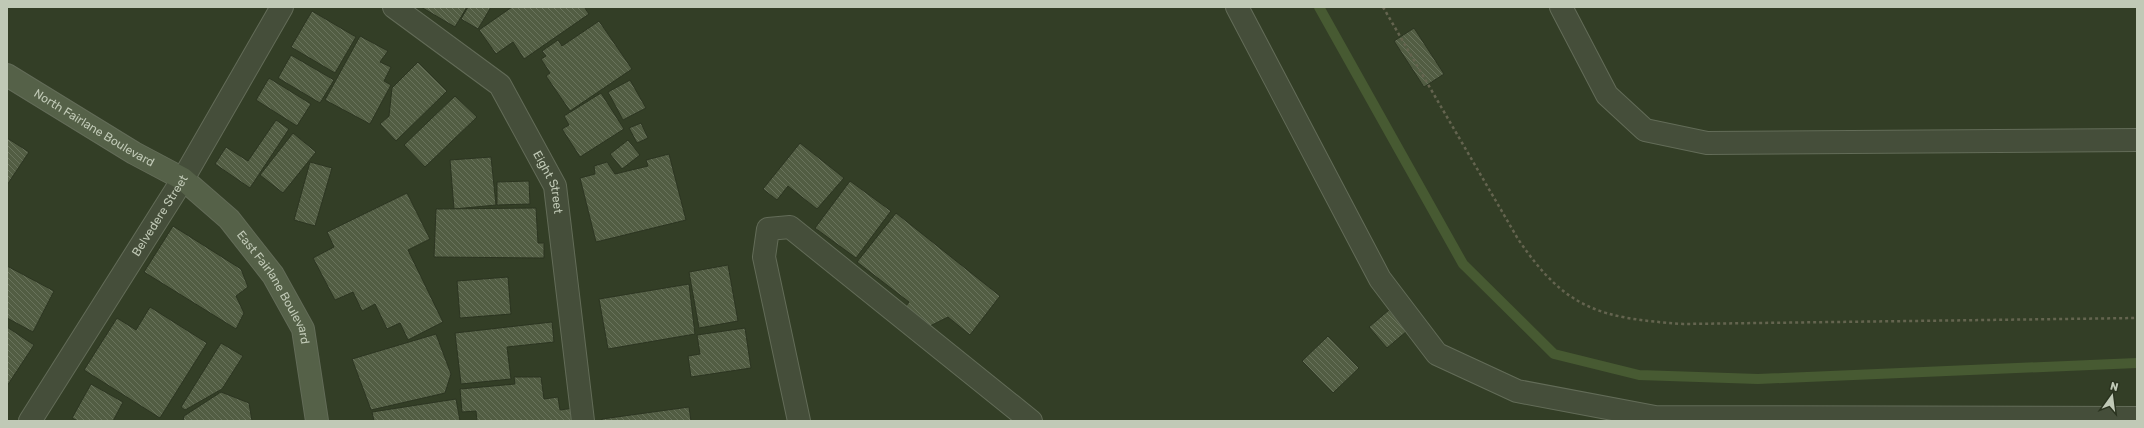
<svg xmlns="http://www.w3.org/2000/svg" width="2144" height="428" viewBox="0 0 2144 428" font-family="Rubik,sans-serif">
	<defs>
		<pattern id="building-back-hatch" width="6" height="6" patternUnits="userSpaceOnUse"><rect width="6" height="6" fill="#525d43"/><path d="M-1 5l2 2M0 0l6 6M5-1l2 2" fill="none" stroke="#69735c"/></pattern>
	</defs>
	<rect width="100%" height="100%" fill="#333e26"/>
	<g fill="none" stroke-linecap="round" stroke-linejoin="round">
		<!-- stream -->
		<path stroke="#475a32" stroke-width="10" d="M1319 7 1463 264 1554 354 1639 375 1758 379 2137 363"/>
	</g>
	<!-- building -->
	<g fill="url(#building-back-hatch)" stroke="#2c3521">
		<path d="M421 7H467L455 27Z"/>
		<path d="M468 7H491L478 29 461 19Z"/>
		<path d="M512 7H584L589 14 524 59 513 42 496 54 479 30Z"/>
		<path d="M312 11 356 37 335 73 291 47Z"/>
		<path d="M599 21 632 69 570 111 546 76 550 73 541 59 546 56 542 51 558 40 562 46Z"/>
		<path d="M1414 28 1444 74 1424 87 1394 41Z"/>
		<path d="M360 36 388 51 380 62 391 67 384 81 391 85 370 124 325 100Z"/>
		<path d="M291 55 334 80 320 103 278 78Z"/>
		<path d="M418 62 447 91 396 141 380 124 389 116 392 88Z"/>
		<path d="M269 78 311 104 297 126 256 100Z"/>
		<path d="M630 80 646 108 623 120 608 92Z"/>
		<path d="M601 93 624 129 580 157 562 129 569 125 564 116Z"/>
		<path d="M455 96 477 117 425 167 404 145Z"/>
		<path d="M276 120 289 129 250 188 215 164 226 147 248 161Z"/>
		<path d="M641 123 648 138 637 143 629 128Z"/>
		<path d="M293 133 316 152 283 193 260 175Z"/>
		<path d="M7 138 29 152 7 185Z"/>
		<path d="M628 140 640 155 622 169 610 154Z"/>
		<path d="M800 143 844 178 817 209 788 186 777 200 763 189Z"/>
		<path d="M669 154 686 220 596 242 580 178 595 174 594 166 607 162 615 174 648 166 646 160Z"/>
		<path d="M491 157 496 205 454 209 450 160Z"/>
		<path d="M310 162 332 168 315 226 294 220Z"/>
		<path d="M529 181 530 204 497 205V182Z"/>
		<path d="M850 181 891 211 856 258 815 228Z"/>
		<path d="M407 193 430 239 408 250 443 322 408 340 400 323 387 329 375 304 362 311 353 292 335 300 313 258 334 247 327 232Z"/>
		<path d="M536 208 538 243H544V258L434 257 436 209Z"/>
		<path d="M896 213 1000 296 970 335 948 317 926 328 903 310 909 302 857 262Z"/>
		<path d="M173 226 241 269 248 287 236 296 244 313 236 329 144 272Z"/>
		<path d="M728 265 738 321 699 328 689 272Z"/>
		<path d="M7 266 54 291 33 332 7 318Z"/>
		<path d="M508 277 511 314 460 318 457 281Z"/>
		<path d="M689 284 695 334 608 349 599 299Z"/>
		<path d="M150 307 207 343 160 418 84 370 117 318 136 330Z"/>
		<path d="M1389 310 1407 331 1387 348 1369 327Z"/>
		<path d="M552 322 554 342 507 347 511 379 461 384 455 333Z"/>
		<path d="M7 327 34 345 7 386Z"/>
		<path d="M745 328 751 368 691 377 688 356 700 354 697 335Z"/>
		<path d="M436 334 451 374 445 393 371 410 352 359Z"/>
		<path d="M1328 336 1359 368 1333 393 1302 361Z"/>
		<path d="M221 343 243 356 222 389 185 410 181 407Z"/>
		<path d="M514 377H541L544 399 558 397 560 410 574 408 575 421H477L476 411 462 412 460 389 515 384Z"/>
		<path d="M91 384 123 402 113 421H78L72 418Z"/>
		<path d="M221 392 249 403 252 421H183L184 416Z"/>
		<path d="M456 399 460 421H374L372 412Z"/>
		<path d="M689 407 691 421H602V419Z"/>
	</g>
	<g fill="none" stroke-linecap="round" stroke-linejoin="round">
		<!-- street casing -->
		<g stroke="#636c58" stroke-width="24">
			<g id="street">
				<path id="s1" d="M394 7 500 85 555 186 583 421"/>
				<path d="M1237 7 1380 279 1437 354 1517 391 1655 417 2137 418"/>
				<path d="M1561 7 1607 95 1645 130 1707 143 2137 140"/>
				<path id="s2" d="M30 421 183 179 282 7"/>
				<path d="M799 421 764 257 768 229 790 227 1031 421"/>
			</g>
		</g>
		<!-- secondary casing -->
		<g stroke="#636c58" stroke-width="24">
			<g id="secondary">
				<path id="s3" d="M7 75 134 153 183 179 229 219 273 275 303 329 317 421"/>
			</g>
		</g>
		<!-- path -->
		<path stroke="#64644f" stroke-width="2.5" stroke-dasharray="3 3" stroke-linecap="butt" d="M1383 7 1518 239C1566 310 1600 318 1683 324L2137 318"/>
		<!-- street -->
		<use href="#street" stroke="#454e3a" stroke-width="22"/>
		<!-- secondary -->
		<use href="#secondary" stroke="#556148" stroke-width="22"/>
	</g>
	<g text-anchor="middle" stroke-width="3.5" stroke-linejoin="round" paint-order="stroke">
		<!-- street labels -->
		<g font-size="12" fill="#c0c9b6" stroke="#2a331f">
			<text dy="4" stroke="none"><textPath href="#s3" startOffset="102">North Fairlane Boulevard</textPath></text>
			<text dy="4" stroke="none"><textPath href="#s1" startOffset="241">Eight Street</textPath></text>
			<text dy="4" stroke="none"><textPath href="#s2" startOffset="243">Belvedere Street</textPath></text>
			<text dy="4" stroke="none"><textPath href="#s3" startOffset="348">East Fairlane Boulevard</textPath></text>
		</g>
	</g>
	<!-- border -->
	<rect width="2144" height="428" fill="none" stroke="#c0c9b6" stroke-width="16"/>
	<!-- north arrow -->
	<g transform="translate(2112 396) rotate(14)" stroke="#2a331f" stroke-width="3" paint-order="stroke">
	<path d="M0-3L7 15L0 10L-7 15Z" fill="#c0c9b6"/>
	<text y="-6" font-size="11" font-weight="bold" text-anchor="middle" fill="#c0c9b6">N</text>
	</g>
</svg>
